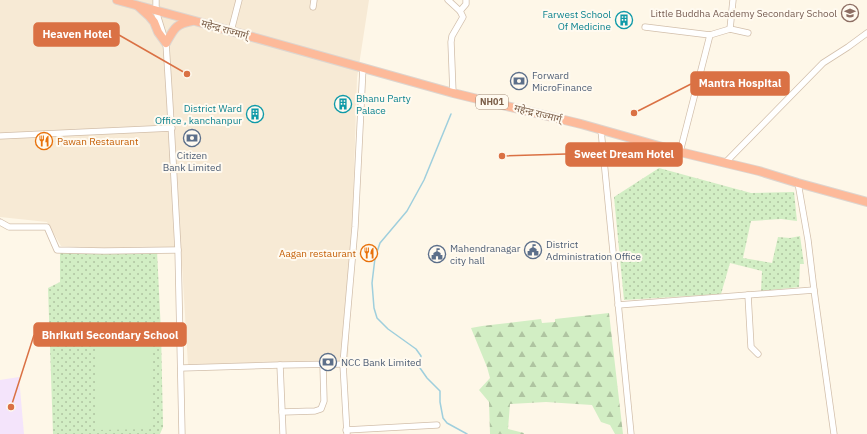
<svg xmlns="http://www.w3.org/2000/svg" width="867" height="434" viewBox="0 0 867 434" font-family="'IBM Plex Sans','Noto Sans Devanagari',sans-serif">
	<defs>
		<pattern id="grass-dots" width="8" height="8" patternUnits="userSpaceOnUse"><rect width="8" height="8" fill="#d2eec4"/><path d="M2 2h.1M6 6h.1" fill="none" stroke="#afc4a1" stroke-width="1.8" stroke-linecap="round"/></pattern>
		<pattern id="forest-firs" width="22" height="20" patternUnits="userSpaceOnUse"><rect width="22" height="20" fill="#d2eec4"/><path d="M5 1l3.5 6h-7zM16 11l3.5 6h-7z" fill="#afc4a1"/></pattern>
	</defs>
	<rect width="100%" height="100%" fill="#fef7e8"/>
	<!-- residential -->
	<path fill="#f7ead5" d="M0 0H369L357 78 348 362 188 365 181 248 110 249 61 246 47 222 0 217Z"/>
	<!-- education -->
	<path fill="#f4e4fb" d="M19 377 24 434H0V380Z"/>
	<!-- grass -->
	<g fill="url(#grass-dots)">
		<path d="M659 168 751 193 794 192 797 221 781 219 751 221 743 258 772 263 778 237 790 238 800 236 804 264H800L799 287 761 291 762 271 730 263 721 294 624 300 614 197Z"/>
		<path d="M157 251 161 332 163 425V427L160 434H53L48 288 60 282V253Z"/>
	</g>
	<!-- forest -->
	<path fill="url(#forest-firs)" d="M609 313 623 434H615L610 425 601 422 592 405 546 402 510 404 508 429 524 433V434H490L489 402 479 390 490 378 487 367 471 328 482 326 541 319 542 323 555 322V319Z"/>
	<!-- garden -->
	<path fill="#d2eec4" d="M96 342H152V429L97 430Z"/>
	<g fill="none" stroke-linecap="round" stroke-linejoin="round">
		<!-- stream -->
		<path stroke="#9fcfdd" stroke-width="1.5" d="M451 114 424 180 407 211 380 243 375 258 372 283 374 308 377 318 388 329 416 349 421 356 420 368 427 378 440 391V402L443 418 447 423 467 434"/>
		<!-- minor casing -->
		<g stroke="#d2bfab" stroke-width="7">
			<g id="minor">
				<path d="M156 0V11L166 43 170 106 178 250 182 434"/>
				<path d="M448 0 460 11 463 17 452 36 451 42 453 93"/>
				<path d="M313 7 314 0"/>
				<path d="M460 11 466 4V0"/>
				<path d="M645 27 710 35 730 29 748 33"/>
				<path d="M730 29 733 0"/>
				<path d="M231 31 239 0"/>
				<path d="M601 130 631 434"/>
				<path d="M0 136 172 128"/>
				<path d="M680 152 710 35"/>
				<path d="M725 163 823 63 848 47 867 33"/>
				<path d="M798 183 808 240 814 290 834 434"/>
				<path d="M0 222 9 227H47L57 250 104 251 178 250"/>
				<path d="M748 295 751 347 758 354"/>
				<path d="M618 305 814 290"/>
				<path d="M343 364 347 434"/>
				<path d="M280 365 283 434"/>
				<path d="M181 368 280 365 343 364 355 227 363 67"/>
				<path d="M282 412 315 411 321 409 324 401 323 365"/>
				<path d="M346 430 437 425"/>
			</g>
		</g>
		<!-- highway casing -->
		<g stroke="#ddd5cf" stroke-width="10">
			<g id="highway">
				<path d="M117 0 195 21 453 93 581 124 680 152 759 171 798 183 867 202"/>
				<path d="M138 6 149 16 154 22 158 32 166 43C174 29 175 24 192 21"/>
			</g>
		</g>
		<!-- minor -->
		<use href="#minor" stroke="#fff" stroke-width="5.5"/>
		<!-- highway -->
		<use href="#highway" stroke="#fdba9a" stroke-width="8"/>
	</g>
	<!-- icons -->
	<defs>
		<g id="school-ring" transform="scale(0.9)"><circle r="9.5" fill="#fffaf0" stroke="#8d6e63" stroke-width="1.5"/><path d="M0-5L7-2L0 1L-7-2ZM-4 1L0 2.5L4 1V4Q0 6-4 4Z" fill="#8d6e63"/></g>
		<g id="building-ring" transform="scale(0.9)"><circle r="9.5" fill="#fffaf0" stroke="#0f9aa8" stroke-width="1.5"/><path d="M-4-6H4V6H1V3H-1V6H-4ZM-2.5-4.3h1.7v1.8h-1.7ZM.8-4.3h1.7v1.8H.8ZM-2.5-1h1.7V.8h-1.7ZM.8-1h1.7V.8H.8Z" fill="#0f9aa8"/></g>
		<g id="bank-ring" transform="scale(0.9)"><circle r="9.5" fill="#fffaf0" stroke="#5c6f8a" stroke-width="1.5"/><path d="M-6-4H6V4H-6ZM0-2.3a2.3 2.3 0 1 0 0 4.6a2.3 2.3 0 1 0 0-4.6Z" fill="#5c6f8a"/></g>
		<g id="restaurant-ring" transform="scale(0.9)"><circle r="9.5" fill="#fffaf0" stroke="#e8710a" stroke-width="1.5"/><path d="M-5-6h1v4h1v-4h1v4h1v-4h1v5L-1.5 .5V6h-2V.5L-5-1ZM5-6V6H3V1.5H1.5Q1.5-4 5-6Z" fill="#e8710a"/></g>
		<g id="civic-ring" transform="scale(0.9)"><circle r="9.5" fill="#fffaf0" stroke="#5c6f8a" stroke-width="1.5"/><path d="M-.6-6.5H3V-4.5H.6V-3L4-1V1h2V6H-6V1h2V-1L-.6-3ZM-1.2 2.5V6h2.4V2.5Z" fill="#5c6f8a"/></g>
	</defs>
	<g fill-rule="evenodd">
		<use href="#school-ring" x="850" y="13"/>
		<use href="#building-ring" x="624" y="20"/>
		<use href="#bank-ring" x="519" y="81"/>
		<use href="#building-ring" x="343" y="104"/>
		<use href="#building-ring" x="255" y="114"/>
		<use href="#bank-ring" x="192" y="138"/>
		<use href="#restaurant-ring" x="44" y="141"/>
		<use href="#civic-ring" x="533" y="250"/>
		<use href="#restaurant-ring" x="369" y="253"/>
		<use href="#civic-ring" x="437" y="254"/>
		<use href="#bank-ring" x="328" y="362"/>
	</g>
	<g text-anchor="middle" stroke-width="4" stroke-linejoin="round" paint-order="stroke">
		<!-- shield labels -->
		<rect fill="#fffaf0" stroke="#a38d7a" stroke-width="1" x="476" y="95" width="32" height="14" rx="3"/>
		<g font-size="9" font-weight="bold" fill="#7b5e48">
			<text x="492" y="105">NH01</text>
		</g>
		<!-- education labels -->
		<g font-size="10" fill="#785e54" stroke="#fffaf0" text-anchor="end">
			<text x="837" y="17">Little Buddha Academy Secondary School</text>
		</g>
		<!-- culture labels -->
		<g font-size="10" fill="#0d838f" stroke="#fffaf0" text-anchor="end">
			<text x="611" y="18">Farwest School<tspan x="611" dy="12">Of Medicine</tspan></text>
			<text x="356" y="102" text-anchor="start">Bhanu Party<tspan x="356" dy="12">Palace</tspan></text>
			<text x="242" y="112">District Ward<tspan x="242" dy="12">Office , kanchanpur</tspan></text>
		</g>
		<!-- street labels -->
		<g font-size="10" fill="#7b5e48" stroke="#fffaf0">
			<text transform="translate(225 29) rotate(16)" y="4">महेन्द्र राज्मार्ग्</text>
			<text transform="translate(538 113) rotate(14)" y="4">महेन्द्र राज्मार्ग्</text>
		</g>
		<!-- service labels -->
		<g font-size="10" fill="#4e5e75" stroke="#fffaf0" text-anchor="start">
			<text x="532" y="79">Forward<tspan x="532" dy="12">MicroFinance</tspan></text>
			<text x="192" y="159" text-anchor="middle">Citizen<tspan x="192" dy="12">Bank Limited</tspan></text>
			<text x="546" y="248">District<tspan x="546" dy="12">Administration Office</tspan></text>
			<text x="450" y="252">Mahendranagar<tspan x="450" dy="12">city hall</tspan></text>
			<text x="341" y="366">NCC Bank Limited</text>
		</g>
		<!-- food labels -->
		<g font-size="10" fill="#c56008" stroke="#fffaf0" text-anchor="start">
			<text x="57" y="145">Pawan Restaurant</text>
			<text x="356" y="257" text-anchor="end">Aagan restaurant</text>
		</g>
	</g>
	<!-- callouts -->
	<path fill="none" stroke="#da7144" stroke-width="1.5" d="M187 74L119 35M634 113L691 84M502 156L566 154M11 407L34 335"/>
	<g fill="#da7144" stroke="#fffaf0" stroke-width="1.5">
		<circle cx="187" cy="74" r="4"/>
		<circle cx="634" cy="113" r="4"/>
		<circle cx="502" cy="156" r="4"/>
		<circle cx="11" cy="407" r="4"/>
	</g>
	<g fill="#da7144" stroke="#da7144" stroke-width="1.5">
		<rect x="34" y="23" width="85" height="23" rx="4"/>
		<rect x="691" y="72" width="98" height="23" rx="4"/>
		<rect x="566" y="143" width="116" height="23" rx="4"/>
		<rect x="34" y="323" width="152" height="23" rx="4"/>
	</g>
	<g font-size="11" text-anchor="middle" font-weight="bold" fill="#fff">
		<text x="77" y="38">Heaven Hotel</text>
		<text x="740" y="87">Mantra Hospital</text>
		<text x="624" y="158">Sweet Dream Hotel</text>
		<text x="110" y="339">Bhrikuti Secondary School</text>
	</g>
</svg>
